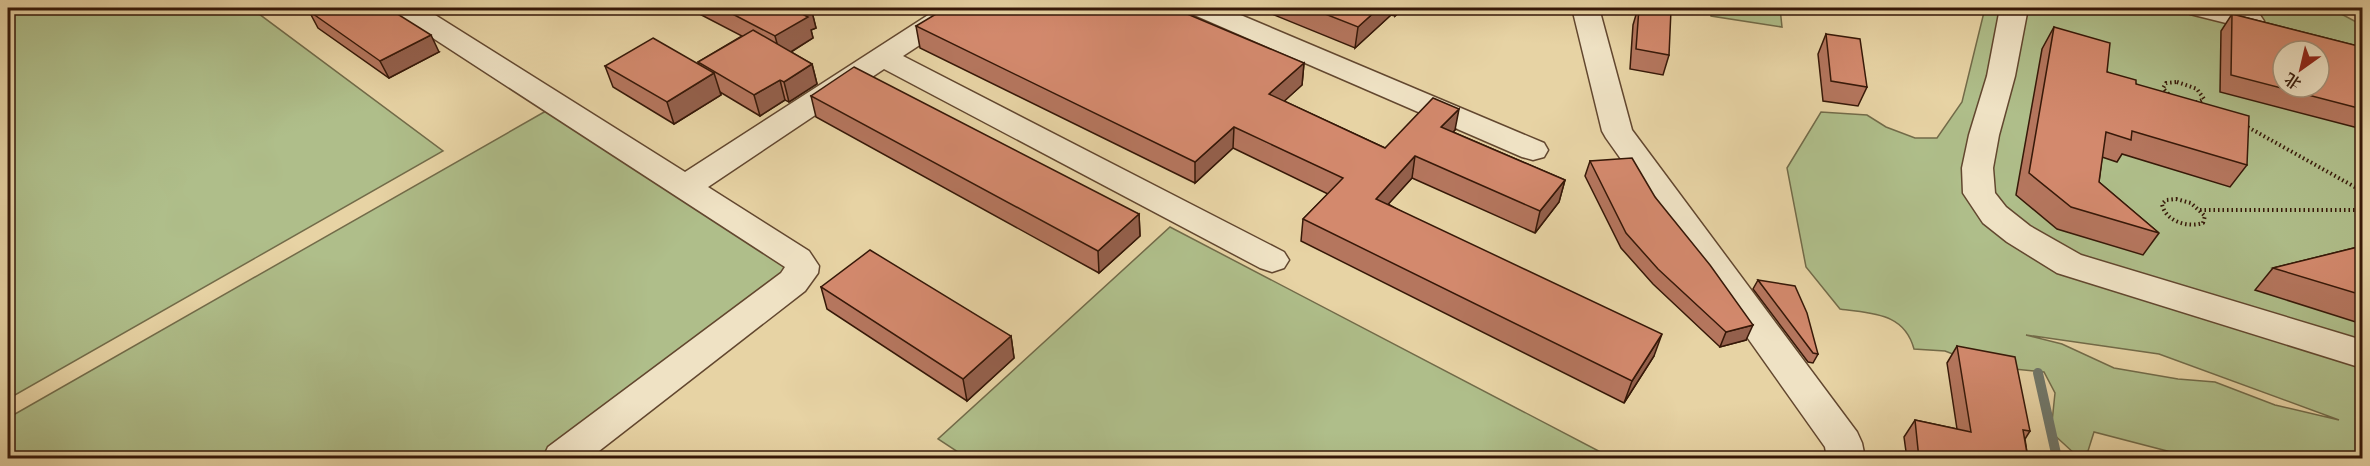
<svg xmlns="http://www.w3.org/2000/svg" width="2370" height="466" viewBox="0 0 2370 466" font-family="'Gentium Book Plus','Noto Serif SC',serif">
	<rect width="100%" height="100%" fill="#e7d3a4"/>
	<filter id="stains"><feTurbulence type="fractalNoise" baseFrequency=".00333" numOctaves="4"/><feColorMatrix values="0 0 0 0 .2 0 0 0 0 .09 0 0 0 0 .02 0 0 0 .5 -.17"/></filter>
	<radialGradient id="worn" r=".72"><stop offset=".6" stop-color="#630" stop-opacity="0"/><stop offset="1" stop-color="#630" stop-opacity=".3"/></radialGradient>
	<!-- green -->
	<g fill="#afbe8a" stroke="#726b49" stroke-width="1.5" fill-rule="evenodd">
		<path d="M8 8H251L443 151 8 399Z"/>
		<path d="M1710 8H1780L1782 27 1711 16Z"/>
		<path d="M1985 8H2330L2362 25V458H2187L2171 452 2094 432 2088 451 2076 455 2051 432 2055 393 2044 372 1984 366 1945 351 1914 349C1904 312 1872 314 1840 309L1806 267 1787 168 1821 112 1867 115 1886 127 1915 138H1937L1962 102ZM2283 51H2319V87H2283ZM2026 335 2159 354 2339 420 2275 405 2215 382 2178 379 2114 368 2062 344Z"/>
		<path d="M546 111 796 272 544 458H8V418Z"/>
		<path d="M1170 227 1612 458H967L938 439Z"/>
	</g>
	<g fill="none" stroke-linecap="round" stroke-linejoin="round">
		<!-- stream -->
		<path stroke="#70776a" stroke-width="10" d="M2038 373 2057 458"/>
		<!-- minor casing -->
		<g stroke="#62472f" stroke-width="3">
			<g id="minor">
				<path d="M392 8H424L685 172 939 8H970L967 14 903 56 1284 252 1289 260 1284 268 1272 272 1260 268 884 69 708 187 809 251 819 266 818 273 805 291 590 458H543L548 447 781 273 785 267 396 14Z"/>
				<path d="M1188 8H1224L1544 143 1548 150 1544 157 1533 160 1522 157 1192 14Z"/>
				<path d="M1572 8H1599L1632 130 1857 432 1862 443 1865 458H1827L1825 447 1606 138 1602 131Z"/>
				<path d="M2000 8H2028L2015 76 1999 135 1993 168 1995 193 2006 207 2030 226 2081 255 2362 340V368L2057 273 2007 242 1983 223 1963 193 1962 168 1969 135 1987 76Z"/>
				<path d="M2187 8H2230L2260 15 2264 21 2260 27 2250 29 2190 14Z"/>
			</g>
		</g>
		<!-- path -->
		<g stroke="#361808" stroke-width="4" stroke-dasharray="1.5 3" stroke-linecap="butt">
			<path d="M2177 82 2197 89 2204 99C2189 108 2173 101 2163 88L2166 83Z"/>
			<path d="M2244 125 2362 191"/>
			<path d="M2176 199 2191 203 2205 216 2203 223C2187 228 2165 221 2162 204L2166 200Z"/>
			<path d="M2200 210H2362"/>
		</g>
		<!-- minor -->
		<use href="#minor" fill="#efe2c4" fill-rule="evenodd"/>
	</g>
	<!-- wall -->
	<g fill="#b5765e" stroke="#361808" stroke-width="1.5">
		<path d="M688 8H811L816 28 811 30 813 38 791 52 812 64 817 84 789 102 785 100 760 116 720 92 721 95 674 124 613 87 605 66 699 64 698 62 742 36Z"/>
		<path d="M1257 8H1404L1395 16 1391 15 1355 48Z"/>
		<path d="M1638 8 1669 55 1663 75 1630 69 1633 25Z"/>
		<path d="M309 11 439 52 389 78 318 28Z"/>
		<path d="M2232 14 2362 47V129L2220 92 2221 31Z"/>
		<path d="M916 26 1304 63 1302 85 1284 101 1385 148 1455 130 1453 132 1565 180 1559 202 1535 233 1412 178 1388 204 1654 356 1624 403 1301 241 1303 219 1328 194 1233 148 1195 183 920 48Z"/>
		<path d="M2054 27 2107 72 2136 84 2247 165 2230 187 2122 154 2117 162 2102 157 2099 182 2159 233 2143 255 2057 229 2016 195 2042 49Z"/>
		<path d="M1826 34 1867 87 1858 106 1823 101 1818 54Z"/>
		<path d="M811 96 1139 214 1140 236 1099 273 816 117Z"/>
		<path d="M1590 161 1655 197 1746 340 1720 347 1653 284 1621 248 1585 176Z"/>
		<path d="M2362 246V324L2255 290 2273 268Z"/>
		<path d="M1758 280 1818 354 1813 363 1808 362 1753 289Z"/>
		<path d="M821 287 1011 336 1014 358 967 401 827 309Z"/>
		<path d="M1957 346 2030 431 2025 439 2028 459H1907L1904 437 1915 420 1957 429 1947 363Z"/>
	</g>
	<!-- shaded-wall -->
	<g fill="#94604c" stroke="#361808" stroke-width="1.5">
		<path d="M809 8H811L816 28 811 30 813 38 781 58 775 36 800 13Z"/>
		<path d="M1379 8H1392L1391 15 1355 48 1358 27Z"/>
		<path d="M1396 8H1404L1395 16Z"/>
		<path d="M431 35 439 52 389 78 380 61Z"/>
		<path d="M1304 63 1302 85 1268 116 1269 94Z"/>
		<path d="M812 64 817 84 789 102 784 82Z"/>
		<path d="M714 73 721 95 674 124 667 102Z"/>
		<path d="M780 80 785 100 760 116 754 95Z"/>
		<path d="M1459 109 1455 130 1437 149 1441 127Z"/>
		<path d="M1234 127 1233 148 1195 183V162Z"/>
		<path d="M1415 156 1412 178 1373 221 1376 199Z"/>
		<path d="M1565 180 1559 202 1535 233 1540 211Z"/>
		<path d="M1139 214 1140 236 1099 273 1098 251Z"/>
		<path d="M1753 325 1746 340 1720 347 1726 332Z"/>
		<path d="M1662 334 1654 356 1624 403 1632 381Z"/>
		<path d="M1011 336 1014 358 967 401 963 379Z"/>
	</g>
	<!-- building -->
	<g fill="#d3896d" stroke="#361808" stroke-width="1.5" fill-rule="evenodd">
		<path d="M317 8H388L431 35 380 61 309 11Z"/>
		<path d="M721 8H809L800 13 808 17 775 36Z"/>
		<path d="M946 8H1173L1304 63 1269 94 1385 148 1433 98 1459 109 1441 127 1565 180 1540 211 1415 156 1376 199 1662 334 1632 381 1303 219 1343 178 1234 127 1195 162 916 26Z"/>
		<path d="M1310 8H1379L1358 27Z"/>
		<path d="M1639 8H1652L1671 10 1669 55 1636 49Z"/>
		<path d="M2232 14 2362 47V109L2231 75ZM2283 51H2319V87H2283Z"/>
		<path d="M2054 27 2110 43 2107 72 2136 80V84L2249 116 2247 165 2132 131 2131 140 2106 132 2099 182 2159 233 2071 207 2029 173Z"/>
		<path d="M753 30 812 64 784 82 780 80 754 95 698 62Z"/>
		<path d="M1826 34 1860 39 1867 87 1831 81Z"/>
		<path d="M653 38 714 73 667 102 605 66Z"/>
		<path d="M854 67 1139 214 1098 251 811 96Z"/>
		<path d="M1632 158 1655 197 1710 265 1753 325 1726 332 1658 269 1626 233 1590 161Z"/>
		<path d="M2362 246V295L2273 268Z"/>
		<path d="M870 250 1011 336 963 379 821 287Z"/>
		<path d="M1758 280 1795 286 1807 313 1818 354 1813 353Z"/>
		<path d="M1957 346 2015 357 2030 431 2023 430 2028 459H1919L1915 420 1971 432Z"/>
	</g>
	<!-- margin -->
	<rect width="2370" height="466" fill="none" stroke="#e7d3a4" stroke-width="30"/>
	<rect x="9" y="9" width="2352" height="448" fill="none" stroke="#361808" stroke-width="3"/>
	<rect x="15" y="15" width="2340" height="436" fill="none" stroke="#361808" stroke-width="1.5"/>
	<!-- north arrow -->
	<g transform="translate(2301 69) rotate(214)"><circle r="28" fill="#efe2c4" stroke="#a59179" stroke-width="1.5"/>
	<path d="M0-4.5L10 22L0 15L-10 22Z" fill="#8f2418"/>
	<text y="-9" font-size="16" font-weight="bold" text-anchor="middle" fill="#361808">北</text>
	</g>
	<rect width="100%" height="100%" filter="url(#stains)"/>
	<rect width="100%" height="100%" fill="url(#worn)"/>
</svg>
